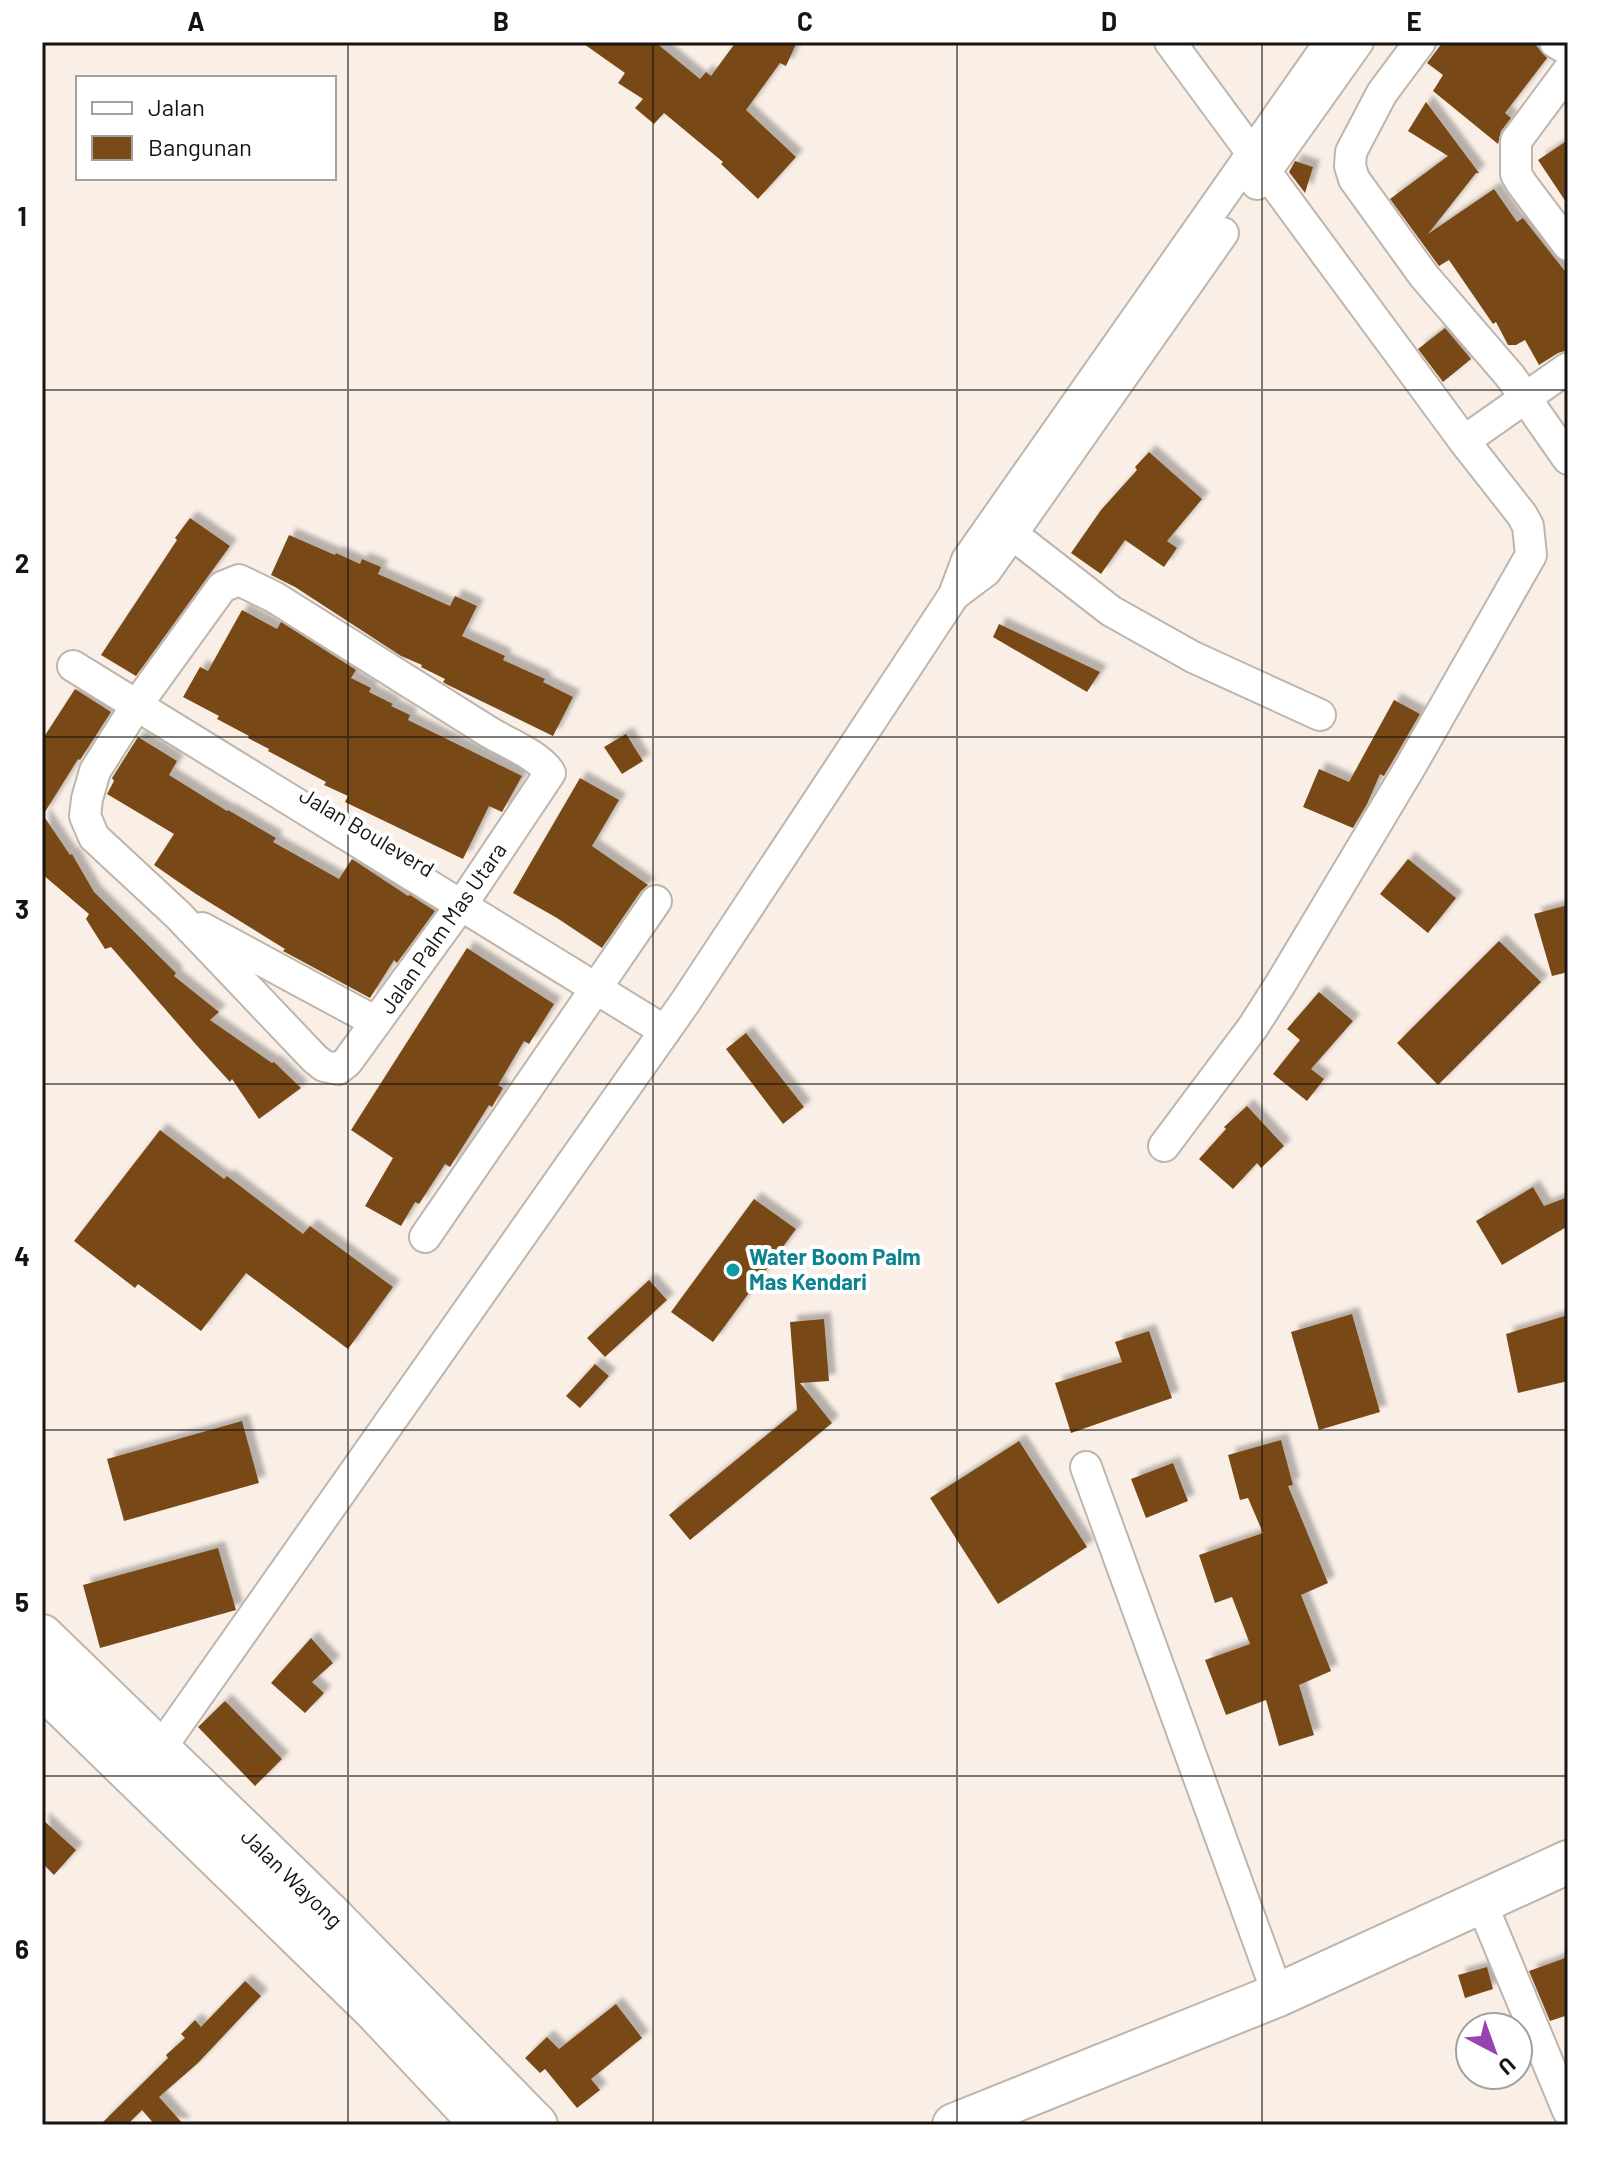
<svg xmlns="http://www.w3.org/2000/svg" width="1610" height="2167" viewBox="0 0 1610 2167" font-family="Barlow,sans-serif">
	<defs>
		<filter id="shadow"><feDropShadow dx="7" dy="-7" stdDeviation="2" flood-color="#0004"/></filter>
	</defs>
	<rect width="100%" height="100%" fill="#f9efe7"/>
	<!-- building -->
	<g fill="#784a16" filter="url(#shadow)">
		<path d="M581 42H655L700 79 706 72 711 76 736 42H797L786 66 780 63 746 110 796 157 758 199 721 164 723 162 664 113 654 124 635 108 643 99 618 83 625 73Z"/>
		<path d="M1443 42H1533L1547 58 1505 113 1511 118 1501 131 1498 144 1433 91 1443 75 1427 63Z"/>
		<path d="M1426 102 1479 173H1476L1428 234 1494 189 1517 222 1523 218 1568 275V350L1558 353 1539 365 1525 340 1516 345H1508L1496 322 1493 324 1449 260 1439 266 1390 199 1448 156 1408 131Z"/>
		<path d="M1568 140V205L1538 160Z"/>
		<path d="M1295 161 1313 167 1305 193 1289 172Z"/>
		<path d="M1445 328 1471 359 1443 382 1418 349Z"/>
		<path d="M1149 452 1202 499 1167 541 1177 548 1164 567 1125 540 1101 574 1071 553 1101 510 1137 470 1135 467Z"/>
		<path d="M190 518 230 546 136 676 101 655 177 540 175 538Z"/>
		<path d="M289 535 335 555 336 553 360 564 362 559 381 567 378 574 450 606 455 596 477 606 462 636 505 656 503 660 545 679 543 682 573 697 553 736 446 684 443 682 445 679 421 667 422 665 401 656 295 587 271 575Z"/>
		<path d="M242 610 277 629 281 622 356 670 351 678 371 688 369 692 393 704 391 706 410 715 408 720 522 776 502 812 489 806 463 859 345 802 348 796 324 785 326 782 268 751 269 749 248 738 249 736 217 719 219 716 183 697 200 667 208 671Z"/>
		<path d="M999 624 1100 672 1087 692 993 637Z"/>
		<path d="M75 689 111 712 80 760 78 759 43 815 70 855 72 854 94 892 176 973 174 976 219 1012 210 1020 272 1063 274 1062 301 1088 259 1119 232 1079 230 1082 199 1048 111 947 105 949 86 919 89 914 42 874V740Z"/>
		<path d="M1394 700 1420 714 1384 776 1380 774 1367 804 1353 828 1303 807 1319 769 1349 782Z"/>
		<path d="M626 734 643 761 622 774 604 747Z"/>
		<path d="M138 737 177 761 169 775 227 811 228 810 276 838 273 842 339 879 352 859 408 896 410 895 435 911 397 963 394 960 370 998 283 951 285 949 196 894 154 865 174 834 107 794 114 781 112 778Z"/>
		<path d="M580 778 619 800 592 846 648 885 641 891 602 948 557 918 513 893Z"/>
		<path d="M1408 859 1456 898 1428 933 1380 894Z"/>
		<path d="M1568 905V972L1552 976 1534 914Z"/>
		<path d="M1499 941 1541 982 1438 1085 1397 1043Z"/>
		<path d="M467 948 554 1004 529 1044 524 1041 498 1085 503 1088 492 1107 489 1105 450 1167 445 1164 419 1204 415 1202 401 1226 365 1206 393 1158 351 1130Z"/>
		<path d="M1319 992 1353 1021 1311 1069 1324 1079 1307 1101 1273 1074 1300 1040 1287 1029Z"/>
		<path d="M746 1033 804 1107 783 1124 726 1049Z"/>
		<path d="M1247 1106 1284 1146 1261 1168 1257 1163 1233 1189 1199 1159 1226 1129 1224 1127Z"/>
		<path d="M160 1130 224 1179 227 1176 303 1234 310 1226 393 1287 348 1349 246 1273 201 1331 138 1284 135 1288 74 1241Z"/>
		<path d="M1533 1187 1544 1206 1568 1197V1226L1502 1265 1476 1221Z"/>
		<path d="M754 1199 796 1229 713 1342 671 1312Z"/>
		<path d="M649 1280 667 1300 605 1357 587 1338Z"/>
		<path d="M1352 1314 1380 1412 1319 1430 1291 1332Z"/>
		<path d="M1568 1315V1381L1518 1393 1506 1334Z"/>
		<path d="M824 1319 829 1381 800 1383 832 1423 690 1540 669 1515 797 1410 790 1322Z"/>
		<path d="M1149 1331 1172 1398 1071 1433 1055 1383 1122 1362 1115 1342Z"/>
		<path d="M595 1364 609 1376 580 1408 566 1396Z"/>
		<path d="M242 1421 259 1483 124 1521 107 1459Z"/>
		<path d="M1281 1440 1293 1485 1288 1486 1328 1583 1301 1595 1331 1671 1299 1685 1314 1735 1279 1746 1266 1700 1226 1715 1205 1660 1250 1644 1232 1597 1215 1603 1199 1555 1263 1533 1248 1498 1240 1500 1228 1455Z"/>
		<path d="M1019 1441 1087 1547 998 1604 930 1498Z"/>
		<path d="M1173 1463 1188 1501 1146 1518 1131 1479Z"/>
		<path d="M218 1548 236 1610 100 1648 83 1585Z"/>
		<path d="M311 1638 333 1663 312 1682 324 1693 305 1713 271 1683Z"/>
		<path d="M225 1701 282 1759 255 1786 198 1727Z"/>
		<path d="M42 1819 76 1850 54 1875 42 1863Z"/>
		<path d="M1568 1957V2015L1550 2021 1529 1971Z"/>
		<path d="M1487 1967 1493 1989 1465 1998 1458 1975Z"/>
		<path d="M245 1981 261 1996 198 2063 159 2097 184 2125H155L142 2110 127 2125H100L168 2058 166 2055 185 2038 181 2034 195 2020 201 2027Z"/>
		<path d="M616 2004 642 2038 591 2079 600 2090 577 2108 545 2069 540 2073 525 2058 547 2037 559 2049Z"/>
	</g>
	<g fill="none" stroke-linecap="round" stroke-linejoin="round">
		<!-- street casing -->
		<g stroke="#beb5ad" stroke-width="34">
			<g id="street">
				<path d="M1420 42 1382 93 1351 152 1350 166 1354 179 1424 276 1510 376 1568 459"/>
				<path d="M1555 42 1568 50"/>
				<path d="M1568 71 1516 141V174L1522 184 1568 245"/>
				<path d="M1257 184 1358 42"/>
				<path d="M1464 441 1568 368"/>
				<path d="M1012 534 1111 611 1193 657 1320 715"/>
				<path d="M239 580 274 597C346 642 417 687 489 732 507 743 539 755 550 773L469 894 347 1062 338 1069 324 1066 315 1059 178 915 94 837 85 816 87 799 95 771 136 706 222 587Z"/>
				<path d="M954 595 986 571 1223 233"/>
				<path d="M73 666 665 1031"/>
				<path d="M202 928 376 1022"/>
				<path d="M1164 1146 1253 1027 1281 983 1412 764 1531 555 1528 526 1522 515 1464 441 1170 42"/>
				<path d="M425 1237 656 901"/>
				<path d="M1086 1467 1278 1995"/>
				<path d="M160 1749 686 1001 954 595 967 560 1330 42"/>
				<path d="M1481 1902 1568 2111"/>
			</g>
		</g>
		<!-- secondary casing -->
		<g stroke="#beb5ad" stroke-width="46">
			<g id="secondary">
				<path id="s1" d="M42 1636 329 1914 536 2125"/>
				<path d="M42 1686 375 2010 483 2125"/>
				<path d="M954 2125 1278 1995 1568 1862"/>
			</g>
		</g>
		<!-- street -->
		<use href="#street" stroke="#fff" stroke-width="30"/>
		<!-- secondary -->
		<use href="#secondary" stroke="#fff" stroke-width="42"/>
	</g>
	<!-- grid -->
	<path fill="none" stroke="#161310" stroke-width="2" stroke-opacity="0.55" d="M348 42V2125M653 42V2125M957 42V2125M1262 42V2125M42 390H1568M42 737H1568M42 1084H1568M42 1430H1568M42 1776H1568"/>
	<!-- markers -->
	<circle fill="#0f9aa8" stroke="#fff" stroke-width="3" cx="733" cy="1270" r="8"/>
	<g text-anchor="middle" stroke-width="8" stroke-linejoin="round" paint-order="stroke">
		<!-- street labels -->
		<g font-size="22" fill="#161310" stroke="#fff">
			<text transform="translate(367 832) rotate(31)" y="8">Jalan Bouleverd</text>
			<text transform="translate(443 928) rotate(-55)" y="8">Jalan Palm Mas Utara</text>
			<text dy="8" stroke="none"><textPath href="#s1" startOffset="348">Jalan Wayong</textPath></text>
		</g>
		<!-- culture labels -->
		<g font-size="22" font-weight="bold" fill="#0d838f" stroke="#fff" text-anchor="start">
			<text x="749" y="1265">Water Boom Palm<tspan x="749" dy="25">Mas Kendari</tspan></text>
		</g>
	</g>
	<!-- border -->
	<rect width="1610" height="2167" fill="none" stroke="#ffffff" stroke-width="88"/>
	<!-- legend -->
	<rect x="76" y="76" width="260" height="104" fill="#ffffff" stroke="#a2a19f" stroke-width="2"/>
	<rect x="92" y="102" width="40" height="12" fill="#ffffff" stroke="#a2a19f" stroke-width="2"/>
	<text x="148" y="116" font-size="24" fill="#161310">Jalan</text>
	<rect x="92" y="136" width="40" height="24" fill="#784a16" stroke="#a2a19f" stroke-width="2"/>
	<text x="148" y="156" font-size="24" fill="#161310">Bangunan</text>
	<!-- north arrow -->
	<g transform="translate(1494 2051) rotate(139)"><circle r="38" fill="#ffffff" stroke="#a2a19f" stroke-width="2"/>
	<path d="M0-6L14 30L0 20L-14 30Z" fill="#9743b1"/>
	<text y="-12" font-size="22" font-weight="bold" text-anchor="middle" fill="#161310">U</text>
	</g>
	<rect x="44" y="44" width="1522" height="2079" fill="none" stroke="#161310" stroke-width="3"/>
	<g font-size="26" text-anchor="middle" font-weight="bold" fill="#161310">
		<text x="196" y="31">A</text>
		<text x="501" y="31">B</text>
		<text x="805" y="31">C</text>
		<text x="1109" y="31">D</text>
		<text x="1414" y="31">E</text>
		<text x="22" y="226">1</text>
		<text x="22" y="573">2</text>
		<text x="22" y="919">3</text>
		<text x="22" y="1266">4</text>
		<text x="22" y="1612">5</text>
		<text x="22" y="1959">6</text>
	</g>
</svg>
